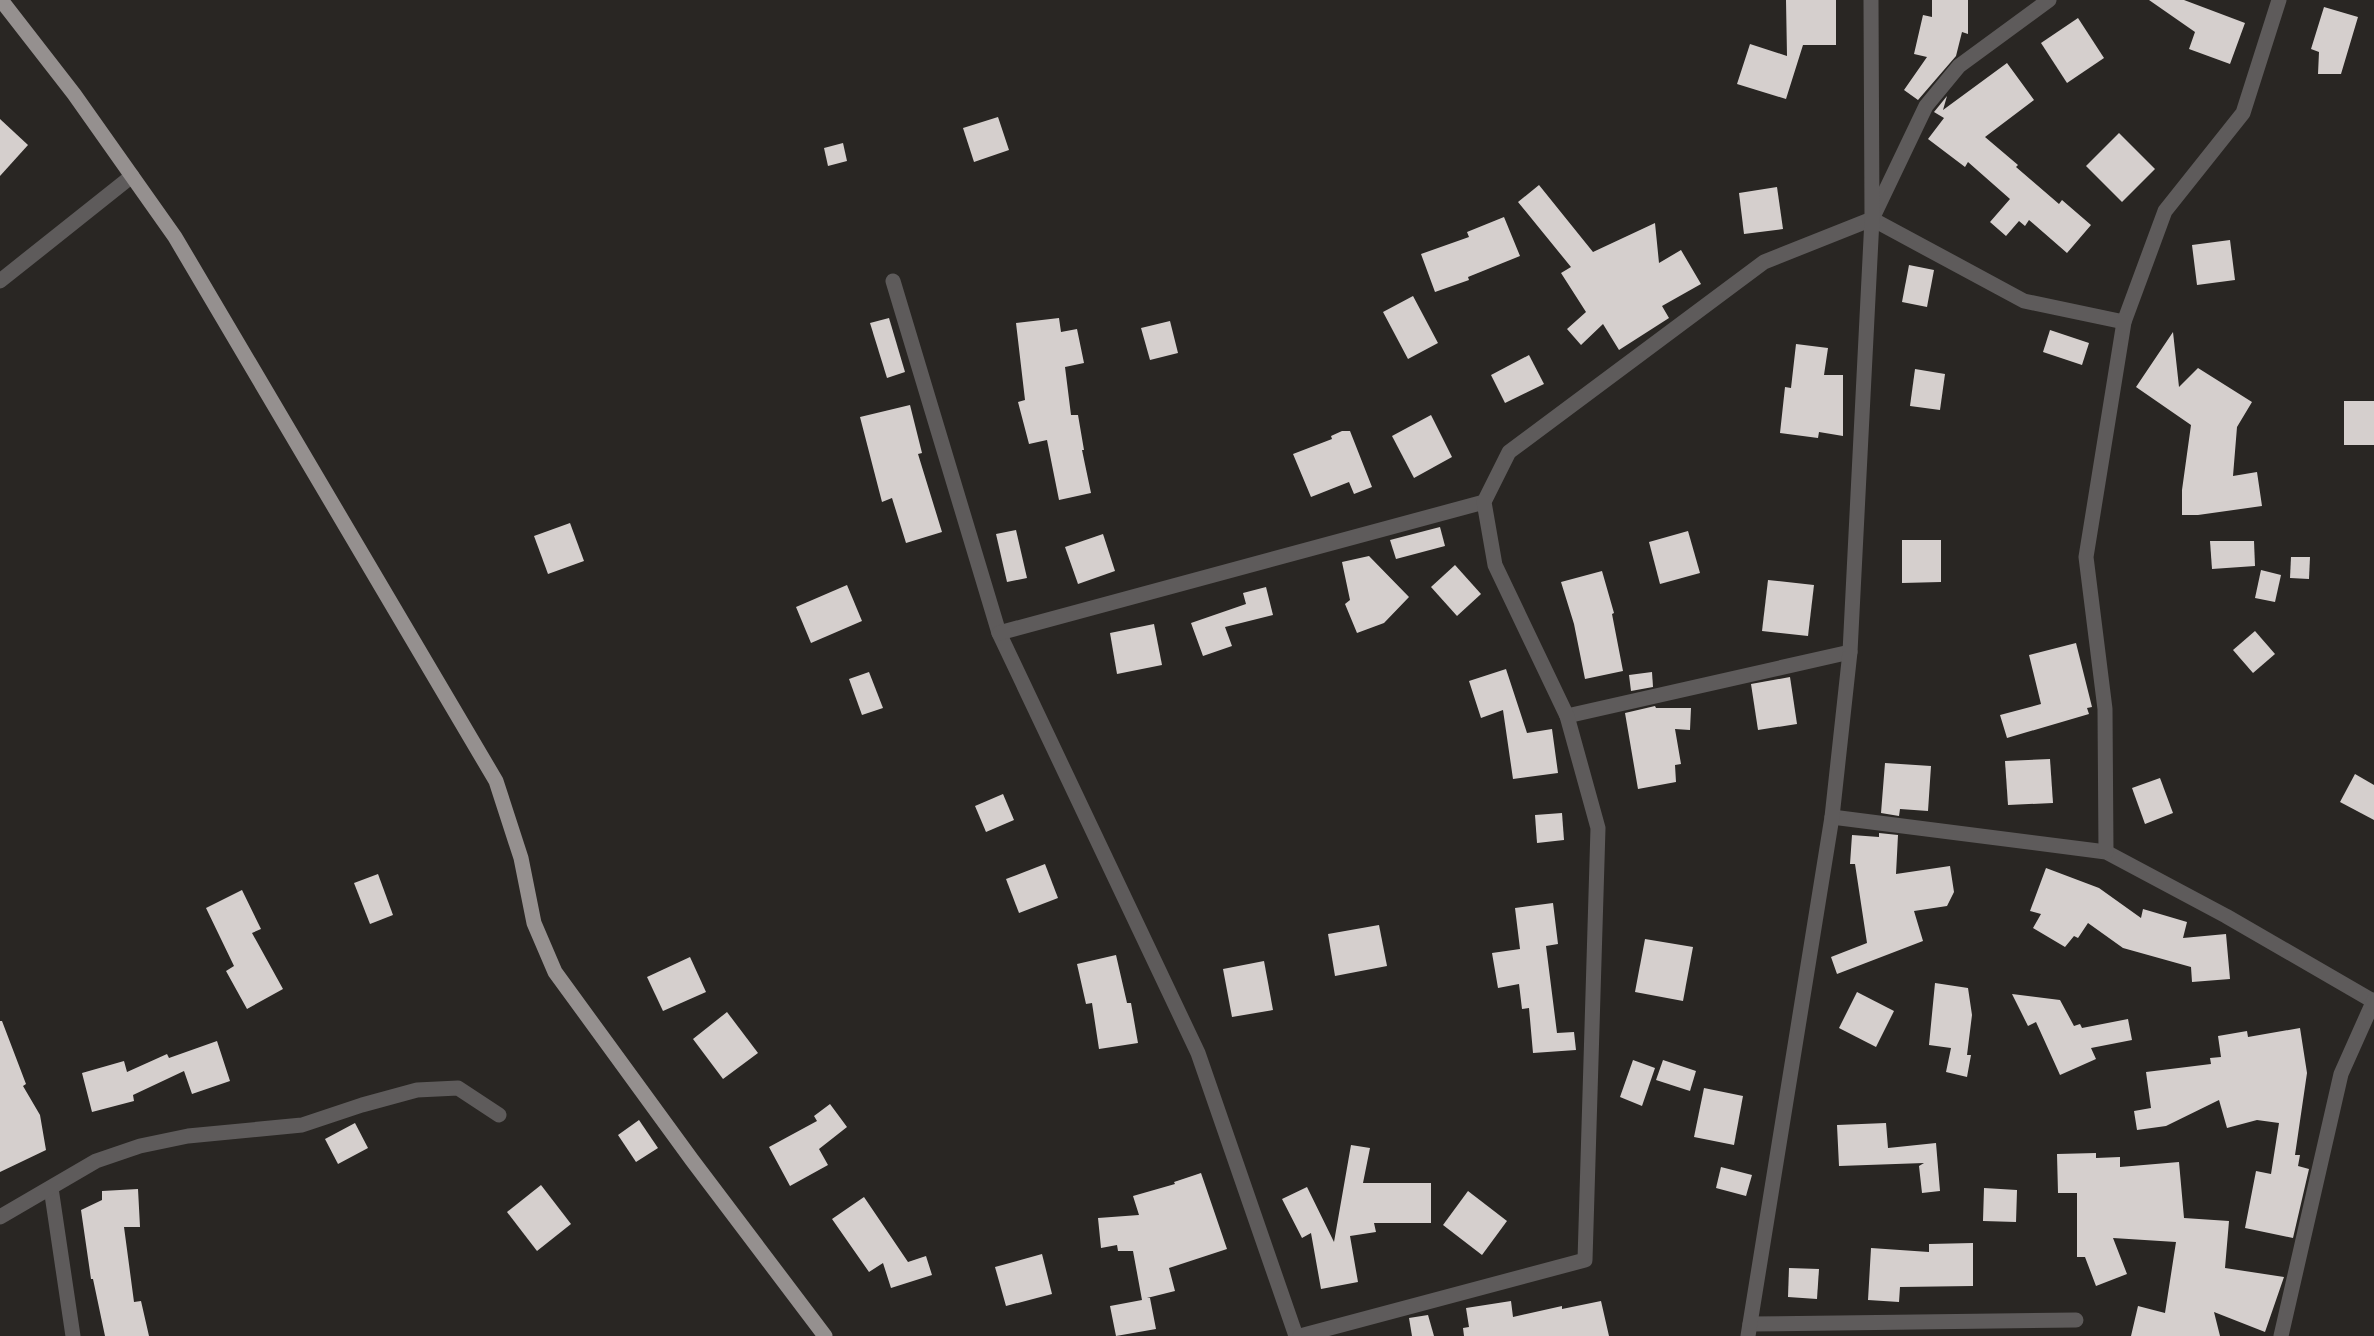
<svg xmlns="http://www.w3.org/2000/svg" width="2374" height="1336" viewBox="0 0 2374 1336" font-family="'Times New Roman',serif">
	<rect width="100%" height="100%" fill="#292623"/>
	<!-- building -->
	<g fill="#d5cfcd">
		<path d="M1786 0H1836V45H1803L1786 99 1737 84 1750 44 1787 56Z"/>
		<path d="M1932 0H1968V34L1962 32 1956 56 1918 100 1904 90 1927 57 1914 54 1923 15 1932 17Z"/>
		<path d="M2149 0H2184L2245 23 2230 64 2189 49 2195 32Z"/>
		<path d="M2324 7 2358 17 2341 74H2318L2319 52 2311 49Z"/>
		<path d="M2078 18 2104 58 2067 83 2041 43Z"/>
		<path d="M2007 63 2034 100 1985 137 2018 165 2016 167 2059 204 2062 200 2091 225 2067 253 2029 220 2025 226 2019 221 2006 236 1990 222 2010 199 1968 162 1965 167 1928 139 1944 118 1934 112 1947 96 1943 110Z"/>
		<path d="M998 117 1009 150 974 162 963 128Z"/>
		<path d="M0 119 28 145 0 176Z"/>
		<path d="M2119 133 2155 169 2122 202 2086 166Z"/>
		<path d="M843 143 847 161 828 166 824 148Z"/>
		<path d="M1539 185 1593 252 1655 223 1659 263 1681 250 1701 284 1662 306 1669 318 1619 350 1603 324 1581 345 1567 329 1586 312 1561 273 1571 267 1518 202Z"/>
		<path d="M1777 187 1783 229 1744 234 1739 193Z"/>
		<path d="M1504 217 1520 256 1468 277 1469 280 1435 292 1421 254 1469 237 1467 232Z"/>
		<path d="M2230 240 2235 280 2197 285 2192 245Z"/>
		<path d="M1909 265 1934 270 1927 307 1902 302Z"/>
		<path d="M1413 296 1438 343 1408 359 1383 312Z"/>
		<path d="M889 318 905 372 887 378 870 323Z"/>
		<path d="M1059 318 1061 332 1077 329 1084 363 1065 367 1071 415H1078L1084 450H1082L1091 493 1059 500 1047 440 1029 444 1018 402 1025 400 1016 323Z"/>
		<path d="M1170 321 1178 353 1150 360 1141 328Z"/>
		<path d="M2050 330 2089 343 2082 365 2043 352Z"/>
		<path d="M2173 332 2179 387 2198 368 2252 402 2237 427 2233 476 2257 472 2262 506 2198 515H2182V490L2191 425 2136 387Z"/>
		<path d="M1796 344 1828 348 1824 375H1843V436L1819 432 1818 438 1780 433 1785 387 1791 388Z"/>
		<path d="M1529 355 1544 384 1505 403 1491 375Z"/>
		<path d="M1915 369 1945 374 1940 410 1910 406Z"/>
		<rect x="2344" y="401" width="30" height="44"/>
		<path d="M910 405 922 453 918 454 942 532 906 543 892 498 882 502 860 417Z"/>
		<path d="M1431 415 1452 457 1414 478 1392 436Z"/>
		<path d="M1342 431H1350L1372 487 1354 494 1349 482 1311 497 1293 454 1332 439 1331 436Z"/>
		<path d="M570 523 584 561 548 574 534 536Z"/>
		<path d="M1440 527 1445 546 1396 559 1390 540Z"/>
		<path d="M1016 530 1027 578 1007 582 996 534Z"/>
		<path d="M1688 531 1700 573 1660 584 1649 542Z"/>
		<path d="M1103 534 1115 571 1078 584 1065 547Z"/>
		<path d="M1902 540H1941V582L1902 583Z"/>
		<path d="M2210 541H2254L2255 566 2212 569Z"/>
		<path d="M1369 556 1409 597 1384 623 1357 633 1345 604 1350 600 1342 562Z"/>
		<path d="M2291 557H2310L2309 579 2290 578Z"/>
		<path d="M1455 565 1481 594 1457 616 1431 587Z"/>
		<path d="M2261 570 2281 575 2275 602 2255 598Z"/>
		<path d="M1602 571 1614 613 1612 614 1623 671 1585 679 1574 624 1561 582Z"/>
		<path d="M1768 580 1814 585 1808 636 1762 631Z"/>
		<path d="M847 585 862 621 811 643 796 607Z"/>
		<path d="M1266 587 1273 615 1225 627 1232 646 1203 656 1191 623 1246 604 1243 593Z"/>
		<path d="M1154 624 1162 665 1117 674 1110 633Z"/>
		<path d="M2255 631 2275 654 2253 673 2233 650Z"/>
		<path d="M2076 643 2092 707 2087 708 2089 714 2007 738 2000 715 2041 704 2029 655Z"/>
		<path d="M1506 669 1527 733 1552 729 1558 773 1513 779 1503 710 1481 718 1469 681Z"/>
		<path d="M869 672 883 708 862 715 849 679Z"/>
		<path d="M1652 672 1653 687 1631 691 1629 675Z"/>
		<path d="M1790 677 1797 724 1758 730 1751 684Z"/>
		<path d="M1655 706 1656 708H1691L1690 730 1675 729 1681 764 1675 765 1676 782 1638 789 1625 713Z"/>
		<path d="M2050 759 2053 803 2008 805 2005 761Z"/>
		<path d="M1885 763 1931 766 1928 811 1900 809 1899 816 1881 813Z"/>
		<path d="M2355 774 2374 785V820L2340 802Z"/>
		<path d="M2160 778 2173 813 2145 824 2132 788Z"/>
		<path d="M1003 794 1014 820 986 832 975 806Z"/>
		<path d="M1562 813 1564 840 1537 843 1535 815Z"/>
		<path d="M1879 833 1898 835 1896 874 1950 866 1954 892 1947 906 1914 911 1923 941 1837 974 1831 957 1867 943 1855 864H1850L1852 835 1879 837Z"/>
		<path d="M1045 864 1058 898 1019 913 1006 879Z"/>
		<path d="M2046 868 2099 888 2141 918 2143 909 2187 922 2183 938 2226 934 2230 979 2192 982 2191 967 2123 948 2088 923 2078 938 2074 936 2065 947 2033 928 2041 914 2030 911Z"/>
		<path d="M378 874 393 915 370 924 354 883Z"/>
		<path d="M242 890 261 929 252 933 283 989 247 1009 226 971 234 966 206 908Z"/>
		<path d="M1553 903 1558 944 1546 946 1557 1033 1574 1032 1576 1050 1533 1053 1529 1008 1522 1009 1519 984 1498 988 1492 953 1520 949 1515 908Z"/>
		<path d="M1379 925 1387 966 1335 976 1328 934Z"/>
		<path d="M1645 939 1693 947 1683 1001 1635 992Z"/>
		<path d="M1116 955 1127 1003H1131L1138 1043 1099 1049 1092 1003 1086 1004 1077 964Z"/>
		<path d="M690 957 706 992 663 1011 647 977Z"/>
		<path d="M1264 961 1273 1010 1232 1017 1223 969Z"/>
		<path d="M1935 983 1968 988 1972 1015 1967 1055H1971L1967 1077 1946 1072 1951 1048 1929 1045Z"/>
		<path d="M1857 992 1894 1011 1876 1047 1839 1028Z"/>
		<path d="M2012 994 2060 1000 2074 1026 2080 1024 2082 1028 2128 1019 2132 1040 2091 1048 2096 1059 2060 1075 2036 1022 2028 1026Z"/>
		<path d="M727 1012 758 1053 723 1079 693 1039Z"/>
		<path d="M0 1021H2L26 1084 23 1086 40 1115 46 1150 0 1172Z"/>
		<path d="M2300 1028 2307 1073 2295 1155H2300L2298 1166 2309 1169 2293 1238 2245 1228 2256 1171 2271 1174 2279 1123 2257 1120 2227 1128 2219 1100 2166 1126 2137 1130 2134 1111 2151 1108 2146 1072 2211 1064 2210 1058 2221 1057 2218 1036 2247 1031 2248 1037Z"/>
		<path d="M217 1041 230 1081 192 1094 184 1071 133 1095 134 1101 92 1112 82 1073 124 1061 127 1072 167 1054 169 1058Z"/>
		<path d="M1633 1060 1655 1068 1642 1106 1620 1097Z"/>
		<path d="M1663 1060 1696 1071 1690 1091 1656 1080Z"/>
		<path d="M1704 1088 1743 1096 1734 1145 1694 1137Z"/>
		<path d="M830 1104 847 1127 819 1149 828 1165 790 1186 769 1147 817 1121 814 1116Z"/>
		<path d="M639 1120 658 1148 636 1162 618 1135Z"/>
		<path d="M355 1123 368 1148 338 1164 325 1139Z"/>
		<path d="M1886 1123 1888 1148 1936 1143 1940 1191 1922 1193 1919 1166 1924 1163 1839 1166 1837 1125Z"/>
		<path d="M1351 1145 1370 1148 1363 1183H1431V1223H1374L1376 1232 1350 1236 1358 1282 1321 1289 1311 1233 1302 1238 1282 1199 1307 1187 1334 1242Z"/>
		<path d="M2096 1153V1158L2120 1157V1167L2179 1162 2184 1218 2229 1221 2225 1268 2284 1277 2265 1332 2214 1312 2220 1336H2131L2138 1306 2165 1313 2176 1242 2113 1238 2127 1274 2096 1286 2085 1257H2077V1193H2058L2057 1154Z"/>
		<path d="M1721 1167 1752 1175 1746 1196 1716 1188Z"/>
		<path d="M1201 1173 1227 1249 1169 1268 1175 1291 1147 1298H1150L1156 1329 1116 1336 1110 1306 1142 1300 1133 1251H1118L1117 1245 1101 1248 1098 1218 1139 1215 1133 1196 1175 1184 1174 1182Z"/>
		<path d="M541 1185 571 1224 537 1251 507 1212Z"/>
		<path d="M1984 1188 2017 1190 2016 1222 1983 1221Z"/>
		<path d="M138 1189 140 1227H124L134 1302 141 1301 149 1336H105L93 1279H91L81 1210 102 1200V1191Z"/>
		<path d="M1468 1191 1507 1221 1482 1255 1443 1225Z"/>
		<path d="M864 1197 908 1262 926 1256 932 1275 891 1288 883 1263 869 1272 832 1219Z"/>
		<path d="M1973 1243V1286L1900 1287 1899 1302 1868 1300 1871 1248 1929 1252V1244Z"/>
		<path d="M1042 1254 1052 1294 1006 1306 995 1267Z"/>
		<path d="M1789 1268 1819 1269 1817 1299 1788 1297Z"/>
		<path d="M1511 1301 1513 1317 1562 1306V1309L1601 1301 1609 1336H1464L1463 1328 1469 1327 1466 1308Z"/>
		<path d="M1428 1315 1434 1336H1412L1409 1318Z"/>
	</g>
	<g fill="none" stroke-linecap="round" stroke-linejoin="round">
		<!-- minor -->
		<g stroke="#5e5b5b" stroke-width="15">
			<path d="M1872 219 2024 301 2124 322"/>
			<path d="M0 281 132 176"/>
			<path d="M893 281 999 633 1198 1053 1296 1336"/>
			<path d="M999 633 1484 502"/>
			<path d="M1567 716 1850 652"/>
			<path d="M1832 817 2106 852 2226 916 2373 1001"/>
			<path d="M2106 852 2105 709 2086 557 2124 322 2165 211 2243 113 2279 0"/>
			<path d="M51 1188 73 1336"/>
			<path d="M0 1217 96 1161 140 1146 188 1136 302 1125 362 1105 417 1090 458 1088 499 1115"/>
			<path d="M1750 1324 2076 1320"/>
			<path d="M1300 1336 1585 1260 1598 828 1567 716 1495 565 1484 502 1509 452 1764 262 1872 219 1926 106 1959 66 2049 0"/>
			<path d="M2281 1336 2341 1074 2374 1000"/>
		</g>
		<!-- tertiary -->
		<path stroke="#5e5b5b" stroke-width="15" d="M1748 1336 1832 817 1850 652 1872 219 1871 0"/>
		<!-- primary -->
		<path stroke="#95908f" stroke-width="15" d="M1 0 74 94 175 237 496 781 521 858 534 923 555 972 692 1160 825 1336"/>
	</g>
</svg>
